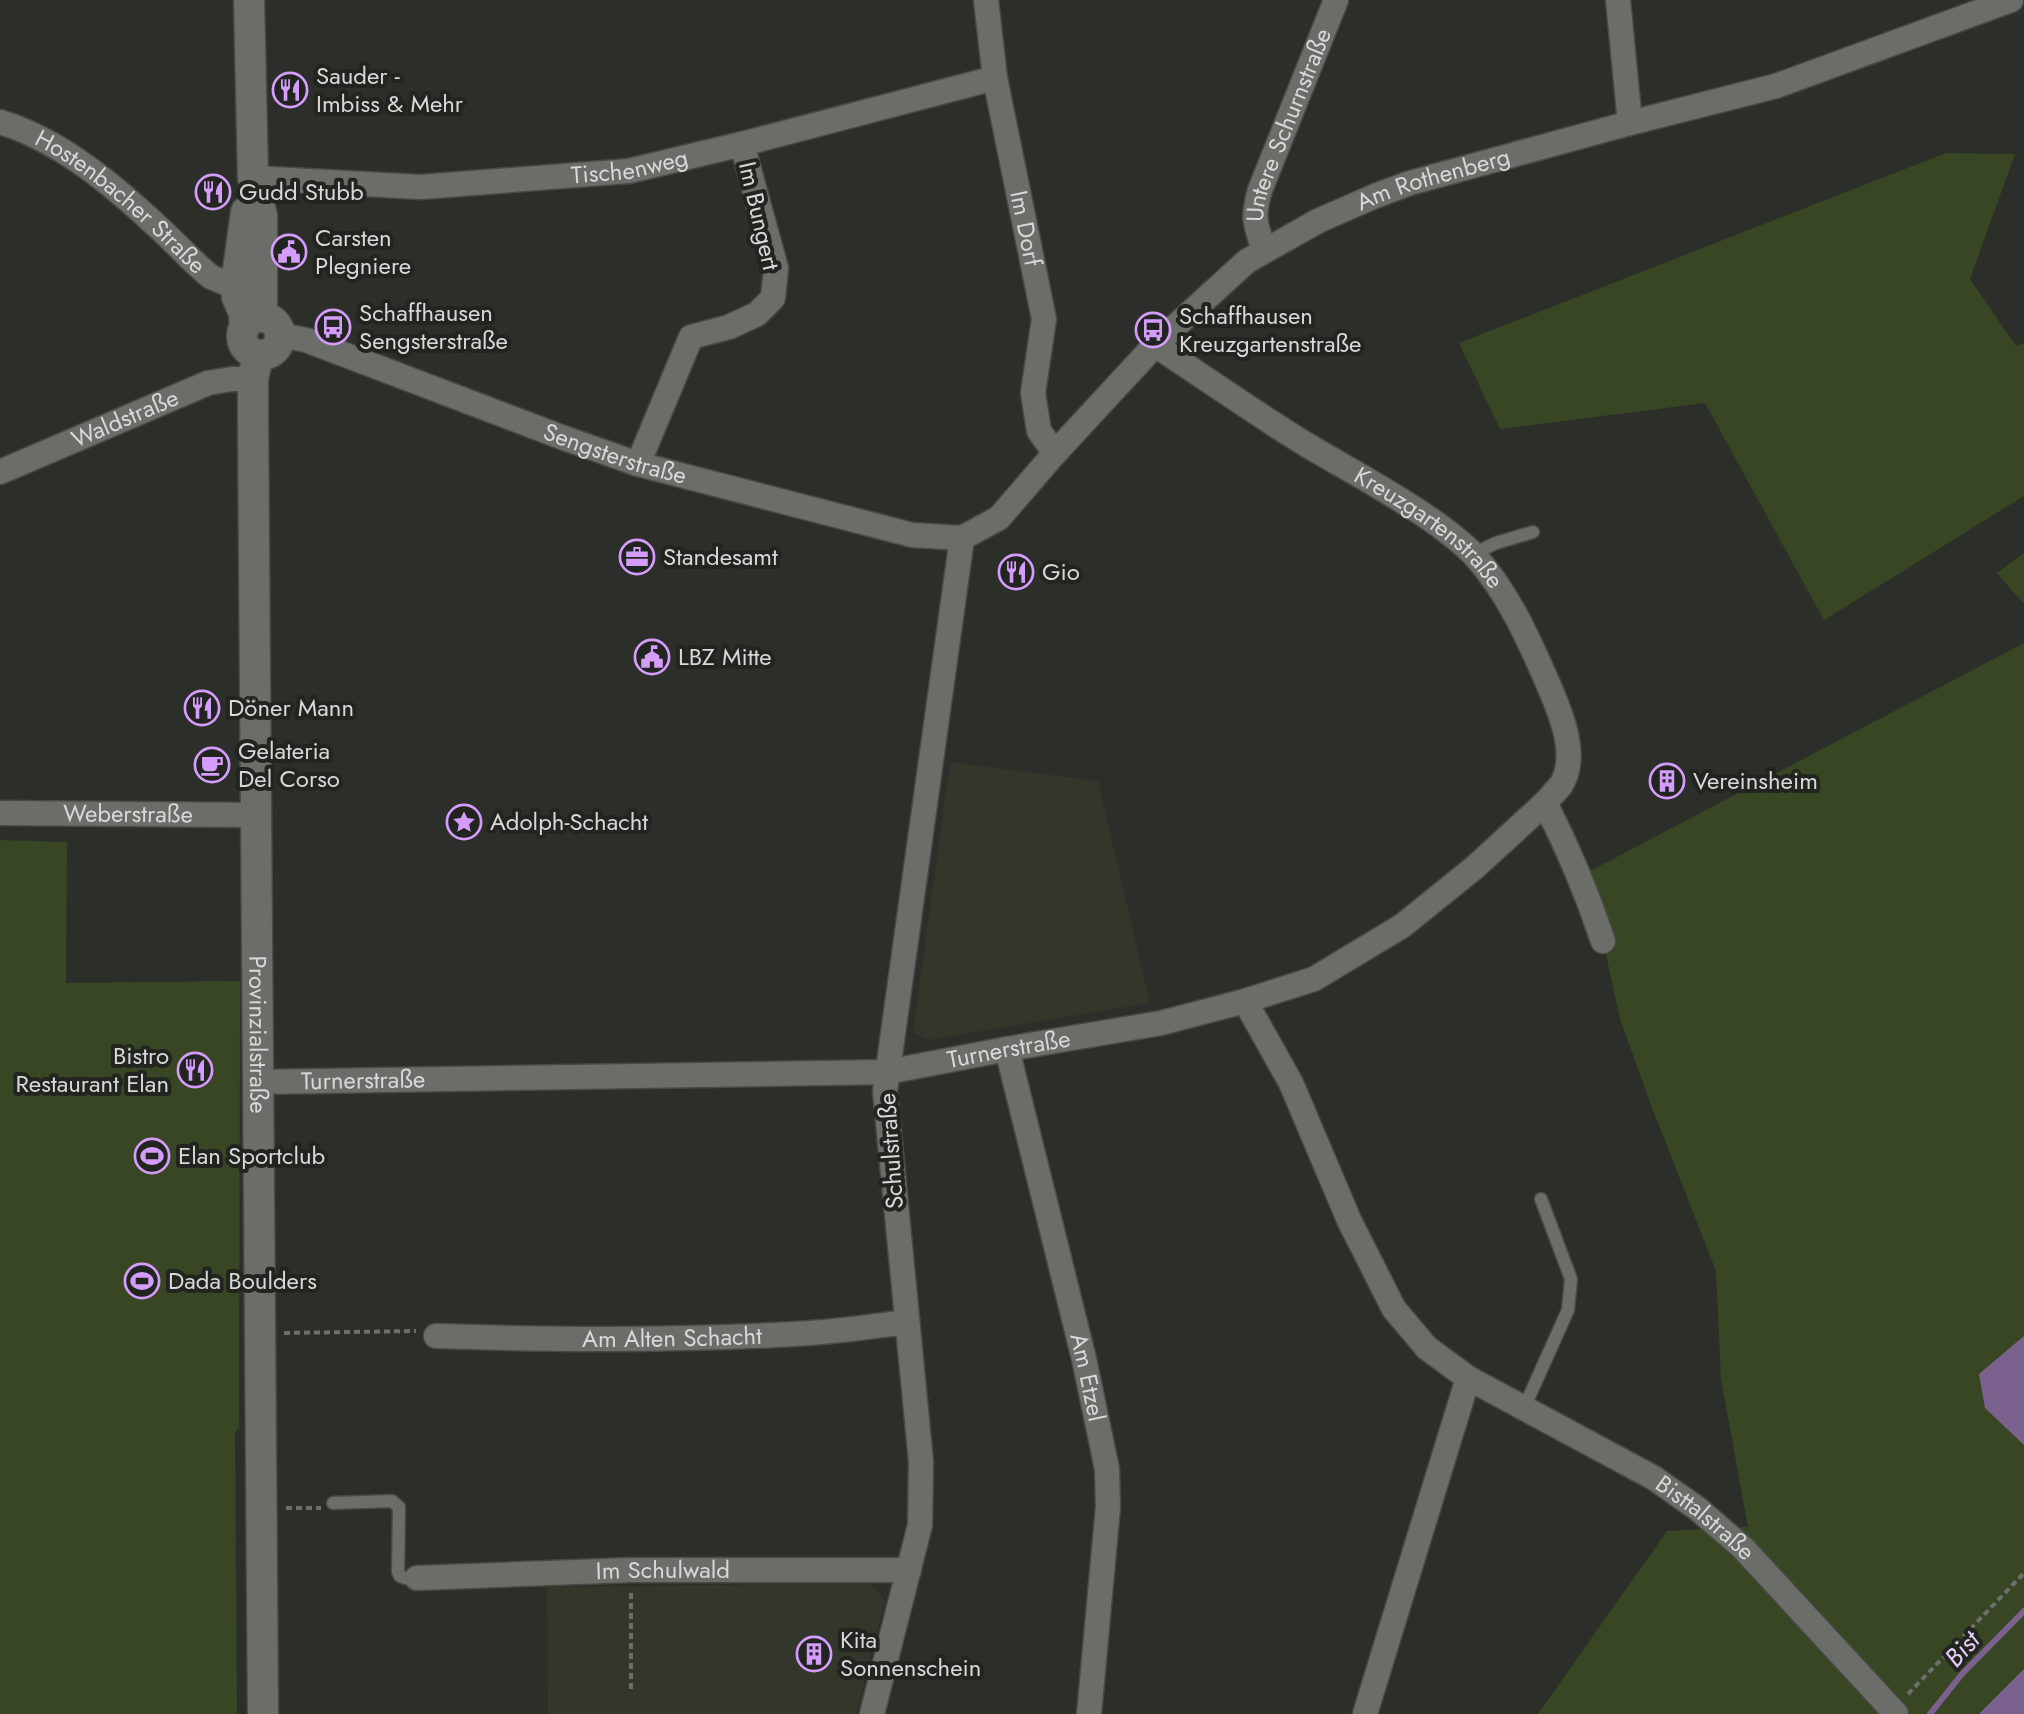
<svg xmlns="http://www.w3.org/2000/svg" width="2024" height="1714" viewBox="0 0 2024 1714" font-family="Jost,sans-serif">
	<rect width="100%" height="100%" fill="#2c2e29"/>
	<!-- built -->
	<g fill="#32362b">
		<path d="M950 762 1098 781 1150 1003 929 1040 913 1033Z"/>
		<path d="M871 1583 885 1600 856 1714H548L547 1587Z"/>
	</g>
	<!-- green -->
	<g fill="#394624">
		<path d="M1946 153 2015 154 1970 279 2016 346 2024 343V496L1824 620 1705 403 1500 429 1459 343Z"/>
		<path d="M2024 553V604L1997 573Z"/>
		<path d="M2024 643V1714H1538L1667 1531 1748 1527 1721 1379 1716 1271 1651 1105 1620 1019 1588 872Z"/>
		<path d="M0 840 67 842 66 983 240 981 239 1428 235 1432 237 1714H0Z"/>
	</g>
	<!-- water -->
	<g fill="#7b628e">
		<path d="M2024 1336V1445L1985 1408 1979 1374Z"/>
		<path d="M2024 1669V1714H1979Z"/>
	</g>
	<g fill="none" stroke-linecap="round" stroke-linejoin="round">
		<!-- stream -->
		<path stroke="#7b628e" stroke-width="6" d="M1930 1714 1962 1674 2024 1611"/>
		<!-- service casing -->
		<g stroke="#474945" stroke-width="15">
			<g id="service">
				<path d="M1473 554 1496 543 1533 532"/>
				<path d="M1524 1408 1568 1310 1571 1279 1541 1199"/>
				<path d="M333 1503 392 1501 399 1507 398 1572 400 1576 405 1578H417"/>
			</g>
		</g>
		<!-- minor casing -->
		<g stroke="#474945" stroke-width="27">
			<g id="minor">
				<path id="s1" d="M986 0 995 78 1044 319 1033 393 1039 431 1055 453"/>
				<path d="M1618 0 1630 123"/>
				<path id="s2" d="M0 122C60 140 113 185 158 227 176 243 192 262 211 277L223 282 236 285"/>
				<path id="s3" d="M253 178 421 187 629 171 742 144 995 78"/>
				<path id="s4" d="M1264 250C1255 223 1252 218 1260 190L1336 0"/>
				<path id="s5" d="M280 335 306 340 564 438 638 464 912 535 962 538"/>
				<path id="s6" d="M1155 345C1204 377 1252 411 1302 442 1347 469 1394 493 1437 524 1449 533 1463 543 1474 555 1508 592 1529 640 1549 686 1561 714 1579 756 1561 785 1556 791 1550 797 1545 803"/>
				<path d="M638 464 691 337 729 327 757 314 773 298 776 268 742 144"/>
				<path id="s7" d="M0 472 208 383 232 379H253"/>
				<path id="s8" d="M962 538 999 518 1055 453 1155 345 1247 261 1318 221 1375 196 1410 183 1630 123 1776 86 2011 0"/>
				<path id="s9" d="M0 813 256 815"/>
				<path d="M1245 1001 1291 1083 1349 1220 1394 1309 1427 1348 1468 1378 1365 1714"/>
				<path id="s10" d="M1007 1049 1084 1359 1107 1469 1108 1507 1089 1714"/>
				<path id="s11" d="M257 1082 887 1072 1007 1049 1161 1023 1245 1001 1314 979 1402 926 1474 868 1545 803C1568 848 1587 893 1603 941"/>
				<path id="s12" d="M436 1336C561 1340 686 1341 810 1333 842 1331 875 1326 907 1322"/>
				<path id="s13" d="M1468 1378 1654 1478 1698 1509 1743 1548 1896 1714"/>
				<path id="s14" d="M417 1578 631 1570H909"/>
				<path d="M872 1714 920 1525 921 1462 885 1091 962 538"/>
			</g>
		</g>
		<!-- tertiary casing -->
		<g stroke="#474945" stroke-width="33">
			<g id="tertiary">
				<path d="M249 0 253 178 262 216V317"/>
				<circle cx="261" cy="336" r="19"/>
				<path d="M245 326 244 313 237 297 236 285 246 212"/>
				<path id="s15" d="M258 355 253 379V420L263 1714"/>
			</g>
		</g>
		<!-- path -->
		<g stroke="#6d6f6b" stroke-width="4" stroke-dasharray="6 4" stroke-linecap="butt">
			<path d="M284 1333 416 1331"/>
			<path d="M286 1508H321"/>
			<path d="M631 1593V1689"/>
			<path d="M1908 1694 2024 1573"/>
		</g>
		<!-- service -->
		<use href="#service" stroke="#6b6e68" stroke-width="12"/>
		<!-- minor -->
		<use href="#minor" stroke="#6b6e68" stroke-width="24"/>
		<!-- tertiary -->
		<use href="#tertiary" stroke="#6b6e68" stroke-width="30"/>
	</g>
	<!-- icons -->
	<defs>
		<g id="restaurant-ring" transform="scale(1.8)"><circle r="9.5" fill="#22251f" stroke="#d49cfb" stroke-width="1.5"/><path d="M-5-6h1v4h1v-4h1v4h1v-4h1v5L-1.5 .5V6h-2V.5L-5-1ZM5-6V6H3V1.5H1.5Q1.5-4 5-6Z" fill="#d49cfb"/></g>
		<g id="civic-ring" transform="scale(1.8)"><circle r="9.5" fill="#22251f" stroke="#d49cfb" stroke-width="1.5"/><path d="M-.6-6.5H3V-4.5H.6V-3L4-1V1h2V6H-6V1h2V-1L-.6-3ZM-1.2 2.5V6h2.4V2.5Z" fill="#d49cfb"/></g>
		<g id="bus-ring" transform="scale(1.8)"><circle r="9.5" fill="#22251f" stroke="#d49cfb" stroke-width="1.5"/><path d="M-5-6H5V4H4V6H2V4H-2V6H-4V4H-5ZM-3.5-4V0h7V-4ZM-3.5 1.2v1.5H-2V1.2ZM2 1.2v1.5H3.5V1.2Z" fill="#d49cfb"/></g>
		<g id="office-ring" transform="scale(1.8)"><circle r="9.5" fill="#22251f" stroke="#d49cfb" stroke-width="1.5"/><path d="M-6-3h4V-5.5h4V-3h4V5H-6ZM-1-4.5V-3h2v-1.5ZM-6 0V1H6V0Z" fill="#d49cfb"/></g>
		<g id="cafe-ring" transform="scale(1.8)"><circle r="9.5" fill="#22251f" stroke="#d49cfb" stroke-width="1.5"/><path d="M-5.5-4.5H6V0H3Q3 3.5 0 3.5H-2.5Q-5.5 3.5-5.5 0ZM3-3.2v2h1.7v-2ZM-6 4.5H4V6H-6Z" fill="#d49cfb"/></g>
		<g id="building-ring" transform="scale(1.8)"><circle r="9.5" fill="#22251f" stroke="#d49cfb" stroke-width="1.5"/><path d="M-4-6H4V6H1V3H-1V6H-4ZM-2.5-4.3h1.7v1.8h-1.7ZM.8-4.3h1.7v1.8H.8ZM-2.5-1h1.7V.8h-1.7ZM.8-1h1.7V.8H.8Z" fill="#d49cfb"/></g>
		<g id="sight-ring" transform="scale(1.8)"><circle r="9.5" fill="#22251f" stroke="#d49cfb" stroke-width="1.5"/><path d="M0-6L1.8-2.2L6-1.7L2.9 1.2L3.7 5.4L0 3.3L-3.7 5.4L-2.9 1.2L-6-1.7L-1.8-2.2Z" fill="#d49cfb"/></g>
		<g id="stadium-ring" transform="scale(1.8)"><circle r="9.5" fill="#22251f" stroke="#d49cfb" stroke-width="1.5"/><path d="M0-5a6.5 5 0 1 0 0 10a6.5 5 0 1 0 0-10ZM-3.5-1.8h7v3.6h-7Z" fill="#d49cfb"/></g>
	</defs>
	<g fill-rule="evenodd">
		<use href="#restaurant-ring" x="290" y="90"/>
		<use href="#restaurant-ring" x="213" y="192"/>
		<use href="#civic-ring" x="289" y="252"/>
		<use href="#bus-ring" x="333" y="327"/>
		<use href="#bus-ring" x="1153" y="330"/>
		<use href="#office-ring" x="637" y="557"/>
		<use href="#restaurant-ring" x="1016" y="572"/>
		<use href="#civic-ring" x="652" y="657"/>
		<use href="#restaurant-ring" x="202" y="708"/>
		<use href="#cafe-ring" x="212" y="765"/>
		<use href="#building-ring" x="1667" y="781"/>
		<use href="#sight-ring" x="464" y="822"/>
		<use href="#restaurant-ring" x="195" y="1070"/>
		<use href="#stadium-ring" x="152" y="1156"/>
		<use href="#stadium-ring" x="142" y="1281"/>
		<use href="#building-ring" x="814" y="1654"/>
	</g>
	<g text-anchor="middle" stroke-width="8" stroke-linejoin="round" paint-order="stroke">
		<!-- poi labels -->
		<g font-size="24" fill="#d8d9d6" stroke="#22251f" text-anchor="start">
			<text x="316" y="84">Sauder -<tspan x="316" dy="28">Imbiss &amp; Mehr</tspan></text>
			<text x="239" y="200">Gudd Stubb</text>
			<text x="315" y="246">Carsten<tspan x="315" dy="28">Plegniere</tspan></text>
			<text x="359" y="321">Schaffhausen<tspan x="359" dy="28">Sengsterstraße</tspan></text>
			<text x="1179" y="324">Schaffhausen<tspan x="1179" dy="28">Kreuzgartenstraße</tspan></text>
			<text x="663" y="565">Standesamt</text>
			<text x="1042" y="580">Gio</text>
			<text x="678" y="665">LBZ Mitte</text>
			<text x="228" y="716">Döner Mann</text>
			<text x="238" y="759">Gelateria<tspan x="238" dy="28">Del Corso</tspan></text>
			<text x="1693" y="789">Vereinsheim</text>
			<text x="490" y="830">Adolph-Schacht</text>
			<text x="169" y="1064" text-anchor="end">Bistro<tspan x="169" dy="28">Restaurant Elan</tspan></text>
			<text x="178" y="1164">Elan Sportclub</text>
			<text x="168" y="1289">Dada Boulders</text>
			<text x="840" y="1648">Kita<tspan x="840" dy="28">Sonnenschein</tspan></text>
		</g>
		<!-- street labels -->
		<g font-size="24" fill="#d8d9d6" stroke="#22251f">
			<text dy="8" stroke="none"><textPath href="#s4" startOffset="132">Untere Schurnstraße</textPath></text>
			<text dy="8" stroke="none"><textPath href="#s3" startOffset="378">Tischenweg</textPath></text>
			<text dy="8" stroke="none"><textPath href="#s8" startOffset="604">Am Rothenberg</textPath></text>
			<text dy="8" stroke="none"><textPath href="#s2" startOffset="146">Hostenbacher Straße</textPath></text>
			<text transform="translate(759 216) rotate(77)" y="8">Im Bungert</text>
			<text dy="8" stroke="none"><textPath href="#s1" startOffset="232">Im Dorf</textPath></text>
			<text dy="8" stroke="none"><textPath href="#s7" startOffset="136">Waldstraße</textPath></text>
			<text dy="8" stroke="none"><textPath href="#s5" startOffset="356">Sengsterstraße</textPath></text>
			<text dy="8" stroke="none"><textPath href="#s6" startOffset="330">Kreuzgartenstraße</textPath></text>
			<text dy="8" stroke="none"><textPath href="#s9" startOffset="128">Weberstraße</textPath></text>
			<text dy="8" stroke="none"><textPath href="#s15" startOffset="680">Provinzialstraße</textPath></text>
			<text dy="8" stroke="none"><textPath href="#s11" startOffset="754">Turnerstraße</textPath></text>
			<text dy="8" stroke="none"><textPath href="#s11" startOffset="106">Turnerstraße</textPath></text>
			<text transform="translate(891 1151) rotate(-94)" y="8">Schulstraße</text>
			<text dy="8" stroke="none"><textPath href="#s12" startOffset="236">Am Alten Schacht</textPath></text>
			<text dy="8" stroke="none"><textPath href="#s10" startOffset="338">Am Etzel</textPath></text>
			<text dy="8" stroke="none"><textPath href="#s13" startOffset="276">Bisttalstraße</textPath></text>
			<text dy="8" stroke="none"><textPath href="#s14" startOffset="246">Im Schulwald</textPath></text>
		</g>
		<!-- water labels -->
		<g font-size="26" font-style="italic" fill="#e6cef8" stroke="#22251f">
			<text transform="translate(1962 1649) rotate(-48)" y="9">Bist</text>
		</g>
	</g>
</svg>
